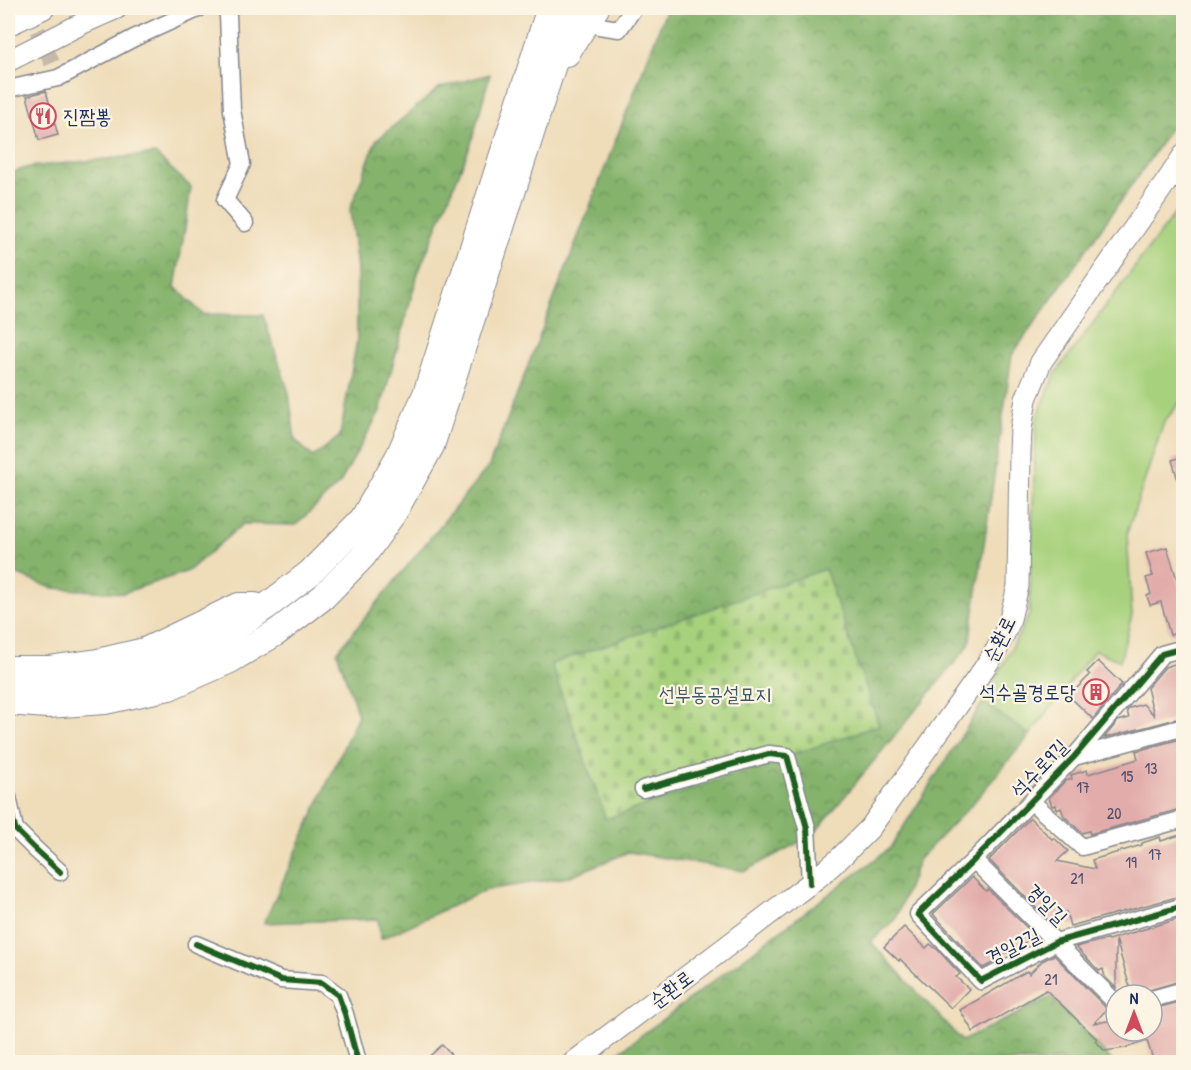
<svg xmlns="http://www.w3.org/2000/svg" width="1191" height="1070" viewBox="0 0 1191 1070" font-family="'Patrick Hand','Poor Story',sans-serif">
	<defs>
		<pattern id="forest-crowns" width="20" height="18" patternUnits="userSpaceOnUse" patternTransform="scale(1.5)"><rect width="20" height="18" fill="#85b36c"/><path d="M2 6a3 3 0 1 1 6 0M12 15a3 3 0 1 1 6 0" fill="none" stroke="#6c925c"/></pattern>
		<pattern id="cemetery-stones" width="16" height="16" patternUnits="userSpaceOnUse" patternTransform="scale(1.5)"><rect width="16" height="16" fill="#a7d17c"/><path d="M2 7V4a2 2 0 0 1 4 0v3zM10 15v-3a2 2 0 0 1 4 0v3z" fill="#8fb46e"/></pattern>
	</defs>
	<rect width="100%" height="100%" fill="#fcf5e5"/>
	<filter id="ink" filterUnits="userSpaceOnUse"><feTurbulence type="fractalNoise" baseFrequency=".0167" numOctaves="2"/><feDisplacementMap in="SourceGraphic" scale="12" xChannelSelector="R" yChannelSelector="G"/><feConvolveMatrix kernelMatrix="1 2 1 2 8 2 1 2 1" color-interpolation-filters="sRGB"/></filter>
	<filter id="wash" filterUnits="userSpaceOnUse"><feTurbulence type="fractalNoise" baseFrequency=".008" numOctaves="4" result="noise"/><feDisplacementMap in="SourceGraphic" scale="24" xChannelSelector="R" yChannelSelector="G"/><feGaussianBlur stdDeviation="1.35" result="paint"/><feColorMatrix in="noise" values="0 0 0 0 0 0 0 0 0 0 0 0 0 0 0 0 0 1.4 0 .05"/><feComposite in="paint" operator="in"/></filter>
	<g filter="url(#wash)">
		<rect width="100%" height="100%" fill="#efddba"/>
		<!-- forest -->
		<g fill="url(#forest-crowns)" stroke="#507165" stroke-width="1.5">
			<path d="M667 8H1183V109L1148 162 1012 355 969 645 813 835 745 871 629 852 568 877 486 890 381 939 378 919 264 923 358 715 337 652 489 466Z"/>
			<path d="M490 74 471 144 418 273 380 411 340 483 296 525 243 524 188 571 123 593 52 588 8 571V174L29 167 155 154 191 187 185 228 175 287 203 314 263 315 289 393 295 440 313 457 340 436 357 340V269L350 209 376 141 439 88Z"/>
			<path d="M983 702 1030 735 973 803 919 859 896 918 871 942 962 1041 1051 997 1113 1062H606L890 848Z"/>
		</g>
		<!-- cemetery -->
		<path fill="url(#cemetery-stones)" stroke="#61806d" stroke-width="1.5" d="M825 569 879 725 606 819 551 664Z"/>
		<!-- park -->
		<path fill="#a7d17c" stroke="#61806d" stroke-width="1.5" d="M1175 213 1184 219 1183 399 1164 422 1127 533 1132 615 1120 661 1095 650 1030 735 983 702 1029 615 1036 421 1055 374Z"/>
		<g id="blocks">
			<!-- building -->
			<g fill="#e2acaa">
				<path d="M46 91 58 135 39 140 27 96Z"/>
				<path d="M1184 456V490H1181L1172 460Z"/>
				<path d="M1167 547 1184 602V631L1170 635 1161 602 1150 605 1147 596 1151 594 1146 578 1153 576 1146 553Z"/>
				<path d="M1098 661 1122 684 1093 719 1069 696 1090 675 1087 672Z"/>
				<path d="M1184 661V717L1104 738 1118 721 1129 718 1127 711 1130 708 1143 704 1154 715 1147 688 1165 667Z"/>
				<path d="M1184 738V808L1090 834 1089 831 1082 833 1064 816 1061 808 1057 810 1056 805 1052 806 1049 798 1065 781 1072 779 1071 775 1087 770 1088 774 1138 759 1136 751Z"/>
				<path d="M1030 818 1052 839 1054 838 1068 851 1057 861 1095 869 1092 860 1142 845V843L1160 837 1161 841 1180 835 1184 846V895L1070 926 1066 912 1053 925 989 860Z"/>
				<path d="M972 877 986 891 988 889 1033 934 1018 950 1010 954 1007 951 997 961 983 968 933 914Z"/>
				<path d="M1178 919 1179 921 1184 920V980L1132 995 1116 939V988L1105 977 1103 969 1099 971 1076 947 1107 939 1108 940Z"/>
				<path d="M904 927 926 948 930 944 938 950 960 974 956 977 969 989 951 1008 900 959 899 961 884 947Z"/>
				<path d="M1054 955 1107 1009 1094 1023 1116 1020V1031H1152V1009L1184 1001V1062H1154L1147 1041 1125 1048 1105 1051 1095 1041 1097 1039 1046 990 973 1032 960 1010 1027 971 1029 974 1042 961Z"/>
				<path d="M442 1045 458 1062H423Z"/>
			</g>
		</g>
	</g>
	<g filter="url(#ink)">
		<use href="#blocks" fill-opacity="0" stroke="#85868c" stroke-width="1.5"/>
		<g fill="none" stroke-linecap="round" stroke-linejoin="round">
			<!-- minor-tunnel -->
			<path stroke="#c5baa8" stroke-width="16" stroke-dasharray="16 8" stroke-linecap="butt" d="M28 8 52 63"/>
			<!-- minor casing -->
			<g stroke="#85868c" stroke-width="19">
				<g id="minor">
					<path d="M225 8 228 15 232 110 242 164 225 200 245 223"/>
					<path d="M599 26 619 29 634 8"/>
					<path d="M8 89 58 78 134 38 200 8"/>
					<path d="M1171 175 1184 184"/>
					<path d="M1184 648 1162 654 1074 757 974 860 918 914 981 981 1056 942 1184 906"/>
					<path d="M1074 757 1184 727"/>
					<path d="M643 789 769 754 787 756 807 828 810 883"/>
					<path d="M8 797 15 829 35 849 60 872"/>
					<path d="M1031 801 1082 847 1184 819"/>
					<path d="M974 860 1116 1003"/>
					<path d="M196 944 281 980 322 983 338 995 345 1014 358 1062"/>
					<path d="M1152 999 1184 990"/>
				</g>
			</g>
			<!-- major casing -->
			<g stroke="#85868c" stroke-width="23">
				<g id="major">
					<path d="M8 25 44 8"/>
					<path d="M8 61 83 23 117 8"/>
					<path d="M574 1062 817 878 840 858 870 828 983 670 997 649 1009 623 1018 586 1020 452 1021 429 1026 399 1041 362 1171 175 1184 155"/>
				</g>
			</g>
			<!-- highway casing -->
			<g stroke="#85868c" stroke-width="28">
				<g id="highway">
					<path d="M567 53 570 47 596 8"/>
					<path d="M8 669H48L98 662 145 651 239 606H255"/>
					<path d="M23 687H51L103 682 165 666 215 641 267 606 310 573 363 519 399 456 426 394 550 8"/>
					<path d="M8 702 47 705 105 701 169 687 230 660 277 632 323 597 363 556 394 512 431 446 571 8"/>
				</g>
			</g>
			<!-- minor -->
			<use href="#minor" stroke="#fff" stroke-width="16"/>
			<!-- major -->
			<use href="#major" stroke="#fff" stroke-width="21"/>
			<!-- highway -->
			<use href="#highway" stroke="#fff" stroke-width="26"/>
			<!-- cycleway casing -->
			<g stroke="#fcf5e5" stroke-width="10">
				<g id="cycleway">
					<path d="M1184 648 1162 654 1074 757 974 860 918 914 981 981 1056 942 1184 906"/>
					<path d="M643 789 769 754 787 756 807 828 810 883"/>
					<path d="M8 797 15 829 35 849 60 872"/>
					<path d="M196 944 281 980 322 983 338 995 345 1014 358 1062"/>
				</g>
			</g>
			<!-- cycleway -->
			<use href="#cycleway" stroke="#1b5e20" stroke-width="6"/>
		</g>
	</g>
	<!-- icons -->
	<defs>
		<g id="restaurant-ring" transform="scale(1.35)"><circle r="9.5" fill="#fcf5e5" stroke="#d1495b" stroke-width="1.5"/><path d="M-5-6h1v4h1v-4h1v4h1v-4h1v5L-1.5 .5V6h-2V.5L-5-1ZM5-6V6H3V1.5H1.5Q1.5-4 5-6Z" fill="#d1495b"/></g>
		<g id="building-ring" transform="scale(1.35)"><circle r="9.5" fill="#fcf5e5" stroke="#d1495b" stroke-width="1.5"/><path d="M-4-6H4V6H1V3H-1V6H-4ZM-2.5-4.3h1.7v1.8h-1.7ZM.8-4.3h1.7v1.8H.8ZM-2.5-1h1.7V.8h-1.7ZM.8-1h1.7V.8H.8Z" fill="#d1495b"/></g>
	</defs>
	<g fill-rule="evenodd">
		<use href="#restaurant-ring" x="43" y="116"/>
		<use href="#building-ring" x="1096" y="692"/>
	</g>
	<g text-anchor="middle" stroke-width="4.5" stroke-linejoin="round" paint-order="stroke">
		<!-- number labels -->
		<g font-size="16" fill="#4d4e71">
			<text x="1151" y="774">13</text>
			<text x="1127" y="782">15</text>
			<text x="1083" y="793">17</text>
			<text x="1114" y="819">20</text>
			<text x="1155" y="860">17</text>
			<text x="1131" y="868">19</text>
			<text x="1077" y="884">21</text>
			<text x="1051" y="985">21</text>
		</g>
		<!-- poi labels -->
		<g font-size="20" fill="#1b2f5e" stroke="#fcf5e5" text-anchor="start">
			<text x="63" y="123">진짬뽕</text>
			<text x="1076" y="699" text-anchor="end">석수골경로당</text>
		</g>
		<!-- street labels -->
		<g font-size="20" fill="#1b2f5e" stroke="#fcf5e5">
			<text transform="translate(999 639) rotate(-64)" y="7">순환로</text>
			<text transform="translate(1039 768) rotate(-46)" y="7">석수로9길</text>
			<text transform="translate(1047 904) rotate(45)" y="7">경일길</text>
			<text transform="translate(1013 946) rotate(-27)" y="7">경일2길</text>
			<text transform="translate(671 989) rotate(-37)" y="7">순환로</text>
		</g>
		<!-- park labels -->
		<g font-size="20" fill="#3e5866" stroke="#fcf5e5">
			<text x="715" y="701">선부동공설묘지</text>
		</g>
	</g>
	<!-- margin -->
	<rect width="1191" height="1070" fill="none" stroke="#fcf5e5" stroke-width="30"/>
	<!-- north arrow -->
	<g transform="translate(1134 1013)"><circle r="28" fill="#fcf5e5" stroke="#a2a6af" stroke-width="1.5"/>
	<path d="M0-4.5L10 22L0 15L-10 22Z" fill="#d1495b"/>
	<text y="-9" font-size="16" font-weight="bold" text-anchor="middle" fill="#1b2f5e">N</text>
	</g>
</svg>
